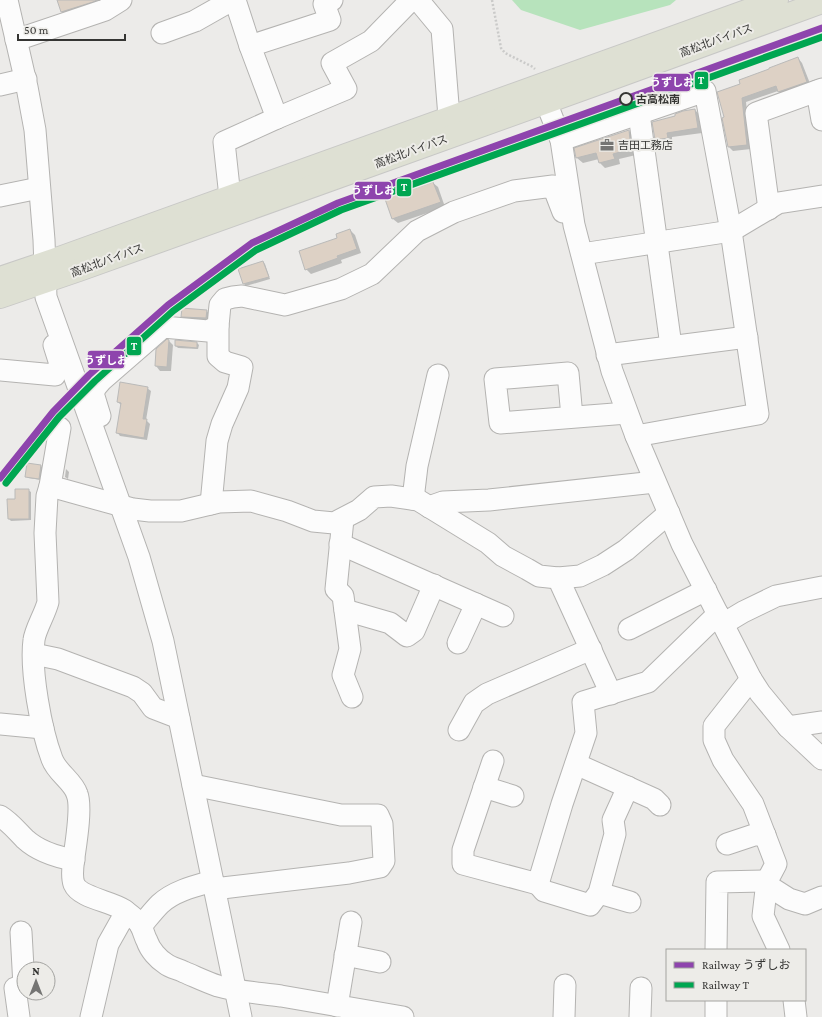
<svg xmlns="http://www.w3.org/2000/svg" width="822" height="1017" viewBox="0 0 822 1017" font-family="'Crimson Pro','Noto Sans JP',serif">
	<rect width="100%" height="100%" fill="#ecebe9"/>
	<!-- water -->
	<path fill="#b7e3bc" d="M512 0H676L670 5 580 30 521 10Z"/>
	<!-- shadow -->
	<g fill="#0003">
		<path d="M58 0H110L67 16 62 12Z"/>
		<path d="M798 58 802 63 811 86 783 96 778 91 746 102 751 149 733 151 728 146 741 85Z"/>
		<path d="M695 110 700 115 702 133 672 137V142L660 144 656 140 676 117Z"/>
		<path d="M629 131 634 136 636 155 619 159 620 164 605 168 599 162V159L583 163 577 158Z"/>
		<path d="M433 183 438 187 445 207 398 223 393 219 386 200Z"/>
		<path d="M350 230 355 235 361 253 341 260 342 263 311 274 306 269 339 238Z"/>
		<path d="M263 262 265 264 270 279 246 286 244 284Z"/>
		<path d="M207 311 211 316V323L186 321 182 316Z"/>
		<path d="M169 341 173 345 171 371H160L156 366Z"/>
		<path d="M197 343 199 345 198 349 178 348 176 346Z"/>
		<path d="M147 388 151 391 146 420 150 424 147 440 120 436 117 432 121 405 118 402Z"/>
		<path d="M28 464 41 466 43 468 41 480 28 478 26 476Z"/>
		<path d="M66 469 69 472 68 479 65 477Z"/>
		<path d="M28 490 31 492V520L11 521 9 519 16 500Z"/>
	</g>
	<!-- building -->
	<g fill="#ddd1c5" stroke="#babab9">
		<path d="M57 0H95L96 1 61 12Z"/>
		<path d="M798 57 807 82 778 92 776 86 742 98 747 145 728 147 722 118 724 117 717 92 740 84 739 80 769 69V68Z"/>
		<path d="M695 109 698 128 667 133 668 138 655 140 652 122 675 116V114L683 111Z"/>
		<path d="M629 130 631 149 613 154 615 159 599 163 596 153 576 158 574 148Z"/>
		<path d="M433 182 441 202 392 219 385 199Z"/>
		<path d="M350 229 357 249 337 256 338 258 305 270 299 251 337 238 336 234Z"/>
		<path d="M263 261 269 277 243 284 238 269Z"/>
		<path d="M182 308 207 310 206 318 181 317Z"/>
		<path d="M167 339 169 340 167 367 155 366 156 349Z"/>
		<path d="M175 340 197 342V348L175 346Z"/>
		<path d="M120 382 148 387 143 419H147L144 438 116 433 121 403 117 402Z"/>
		<path d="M27 463 41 465 39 479 25 477Z"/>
		<path d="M15 489H29V519H8L7 499H15Z"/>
	</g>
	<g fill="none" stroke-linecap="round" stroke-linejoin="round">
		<!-- minor casing -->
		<g stroke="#b4b3b1" stroke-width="23">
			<g id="minor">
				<path d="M7 0 27 87 35 130 44 240 46 297 139 557 163 641 241 1017"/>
				<path d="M235 0 250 46"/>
				<path d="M418 0 442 29 449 117"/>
				<path d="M162 33 195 21 232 0"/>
				<path d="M16 40 105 10 121 0"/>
				<path d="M0 85 26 79"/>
				<path d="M817 91 822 120"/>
				<path d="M546 102 561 140 574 225 612 371 636 436 682 544 751 679 760 693 788 727 822 759"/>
				<path d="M639 114 671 346"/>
				<path d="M277 118 346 89 332 63 371 41 411 0"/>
				<path d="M561 140 705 91 731 231 758 414 636 436"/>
				<path d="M0 196 39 188"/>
				<path d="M230 197 224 142 277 118 250 46 330 20 324 4 332 0"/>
				<path d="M769 209 756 113 822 89"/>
				<path d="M582 254 731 231 778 203 822 196"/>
				<path d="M607 355 747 337"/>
				<path d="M0 370 55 375 60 364 54 345"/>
				<path d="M100 416 93 393 96 387 102 380 163 327 208 331 218 326 220 305 225 299 233 297 242 296 285 305 341 289 372 274 417 231 454 212 514 191 553 186 563 212"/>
				<path d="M572 417 568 373 495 379 500 423 627 413"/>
				<path d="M60 428 50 486 133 509 150 511H181L219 502 251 501 287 511 313 521 334 523 359 510 374 497 391 496 418 500 488 543 503 556 527 569 539 576 558 578 580 576 603 565 626 550 669 513"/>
				<path d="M50 486 47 496 45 533 48 602C45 614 35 630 34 640 30 670 41 730 52 759 57 773 73 781 77 794 82 806 76 843 74 857 73 865 71 876 74 884 80 898 111 901 124 910 129 914 135 918 139 923 143 928 144 936 147 941 150 950 158 959 166 964 171 968 179 969 184 972 196 977 206 982 218 986 239 992 260 993 281 996 322 1003 362 1010 403 1017"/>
				<path d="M413 499 417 466 438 375"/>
				<path d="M211 504 217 441 222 424 238 388 242 367 225 362 218 356V326"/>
				<path d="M429 507 443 502 489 500 655 482"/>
				<path d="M343 519 336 589 343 596 350 649 343 675 352 697"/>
				<path d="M340 544 503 616"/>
				<path d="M558 578 611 694"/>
				<path d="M345 610 390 623 407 636 414 631 434 585"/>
				<path d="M723 624 743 612 776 596 822 587"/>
				<path d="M629 629 706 590"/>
				<path d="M458 643 476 604"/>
				<path d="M34 654 58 659 133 687 142 693 153 708 179 718"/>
				<path d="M751 679 714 726V740L723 760 753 804 776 864 767 881 763 916 779 950"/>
				<path d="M0 724 43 728"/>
				<path d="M788 727 822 722"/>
				<path d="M459 730 474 703 487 694 591 649"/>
				<path d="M493 761 463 850V864L538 884 562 804 586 733 583 702 648 682 718 614"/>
				<path d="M576 764 654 799 660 805"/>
				<path d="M193 785 341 815H378L382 824 384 861 380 867 349 873 214 889"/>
				<path d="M484 787 513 796"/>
				<path d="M0 816C10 822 17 831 25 839 38 851 57 857 74 860"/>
				<path d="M727 844 754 835H765"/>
				<path d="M538 884 544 891 590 905 599 893 615 834 613 820 628 787"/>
				<path d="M767 885 789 899 805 904 822 897"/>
				<path d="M599 893 630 902"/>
				<path d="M141 926C147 919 153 911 160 904 174 891 195 886 213 881"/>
				<path d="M716 950 717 882 767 881"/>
				<path d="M345 955 380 962"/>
				<path d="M794 1000 796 1017"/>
				<path d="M337 1006 351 922"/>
				<path d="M19 1017 15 988 24 986 21 932"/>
				<path d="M91 1017 108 944 126 912"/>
				<path d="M564 1017 565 985"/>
				<path d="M640 1017 641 988"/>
				<path d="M716 1017V1000"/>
			</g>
		</g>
		<!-- highway casing -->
		<g stroke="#c8c8c6" stroke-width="24">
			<g id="highway">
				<path d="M0 278 62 257 777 0"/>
				<path d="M0 297 79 270 600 83 822 2"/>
			</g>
		</g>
		<!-- path -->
		<path stroke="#cacac9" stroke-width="2.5" stroke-dasharray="2 2" stroke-linecap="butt" d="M492 0 501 48 505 53 533 67 535 69"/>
		<!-- minor -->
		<use href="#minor" stroke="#fcfcfc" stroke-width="21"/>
		<!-- highway -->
		<use href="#highway" stroke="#dee0d3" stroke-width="22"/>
		<!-- rail-1 casing -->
		<g stroke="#edece8" stroke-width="10">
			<path id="rail-1" d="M0 478 53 412 89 375 168 305 252 243 338 203 822 28"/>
		</g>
		<!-- rail-2 casing -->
		<g stroke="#edece8" stroke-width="10">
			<path id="rail-2" d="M6 483 59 417 95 381 173 311 256 250 341 210 822 37"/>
		</g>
		<!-- rail-1 -->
		<use href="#rail-1" stroke="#8e44ad" stroke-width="7"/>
		<!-- rail-2 -->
		<use href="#rail-2" stroke="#00a651" stroke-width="7"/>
	</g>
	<!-- icons -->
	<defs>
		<g id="office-bare" transform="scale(1.08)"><path d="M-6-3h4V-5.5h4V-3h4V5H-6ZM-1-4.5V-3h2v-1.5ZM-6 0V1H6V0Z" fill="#757573" stroke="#edece8" stroke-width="2.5" paint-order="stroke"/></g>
	</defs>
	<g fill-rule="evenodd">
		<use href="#office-bare" x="607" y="145"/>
	</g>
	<!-- markers -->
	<circle fill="#edece8" stroke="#353533" stroke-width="2" cx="626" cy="99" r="6"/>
	<g text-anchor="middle" stroke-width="4" stroke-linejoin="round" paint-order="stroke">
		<!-- street labels -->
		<g font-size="11" fill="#353533" stroke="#edece8">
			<text transform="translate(716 40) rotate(-20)" y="4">高松北バイパス</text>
			<text transform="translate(411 151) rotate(-20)" y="4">高松北バイパス</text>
			<text transform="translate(107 260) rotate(-20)" y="4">高松北バイパス</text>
		</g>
		<!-- stop labels -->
		<g font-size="11" font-weight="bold" fill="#353533" stroke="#edece8" text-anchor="start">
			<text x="636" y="103">古高松南</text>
		</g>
		<!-- poi labels -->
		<g font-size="11" fill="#353533" stroke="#edece8" text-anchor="start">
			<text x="618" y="149">吉田工務店</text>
		</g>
	</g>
	<g stroke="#edece8" stroke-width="1.5">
		<rect x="694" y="71" width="15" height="19" rx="4" fill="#00a651"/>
		<rect x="653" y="73" width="38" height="19" rx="4" fill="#8e44ad"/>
		<rect x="396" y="178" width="16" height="19" rx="4" fill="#00a651"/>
		<rect x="354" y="181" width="38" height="19" rx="4" fill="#8e44ad"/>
		<rect x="126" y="336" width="16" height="20" rx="4" fill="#00a651"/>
		<rect x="87" y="350" width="38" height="19" rx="4" fill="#8e44ad"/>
	</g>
	<g font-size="11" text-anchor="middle" font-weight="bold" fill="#fff">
		<text x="701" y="84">T</text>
		<text x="672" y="86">うずしお</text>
		<text x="404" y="191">T</text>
		<text x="373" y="194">うずしお</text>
		<text x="134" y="350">T</text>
		<text x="106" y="364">うずしお</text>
	</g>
	<!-- legend -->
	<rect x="666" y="949" width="140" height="52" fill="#edece8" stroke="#a3a3a0"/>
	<rect x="674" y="962" width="20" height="6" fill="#8e44ad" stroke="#a3a3a0"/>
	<text x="702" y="969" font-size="12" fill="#353533">Railway うずしお</text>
	<rect x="674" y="982" width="20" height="6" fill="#00a651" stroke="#a3a3a0"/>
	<text x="702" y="989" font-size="12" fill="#353533">Railway T</text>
	<!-- north arrow -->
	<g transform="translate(36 981)"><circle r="19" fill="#edece8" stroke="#a3a3a0"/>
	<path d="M0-3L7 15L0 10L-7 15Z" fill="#757573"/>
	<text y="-6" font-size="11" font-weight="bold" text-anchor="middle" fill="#353533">N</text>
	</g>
	<!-- scale -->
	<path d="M18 34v6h107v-6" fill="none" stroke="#353533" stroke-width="2"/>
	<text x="24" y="34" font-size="12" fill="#353533" stroke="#edece8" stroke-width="3" paint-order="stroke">50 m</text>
</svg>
